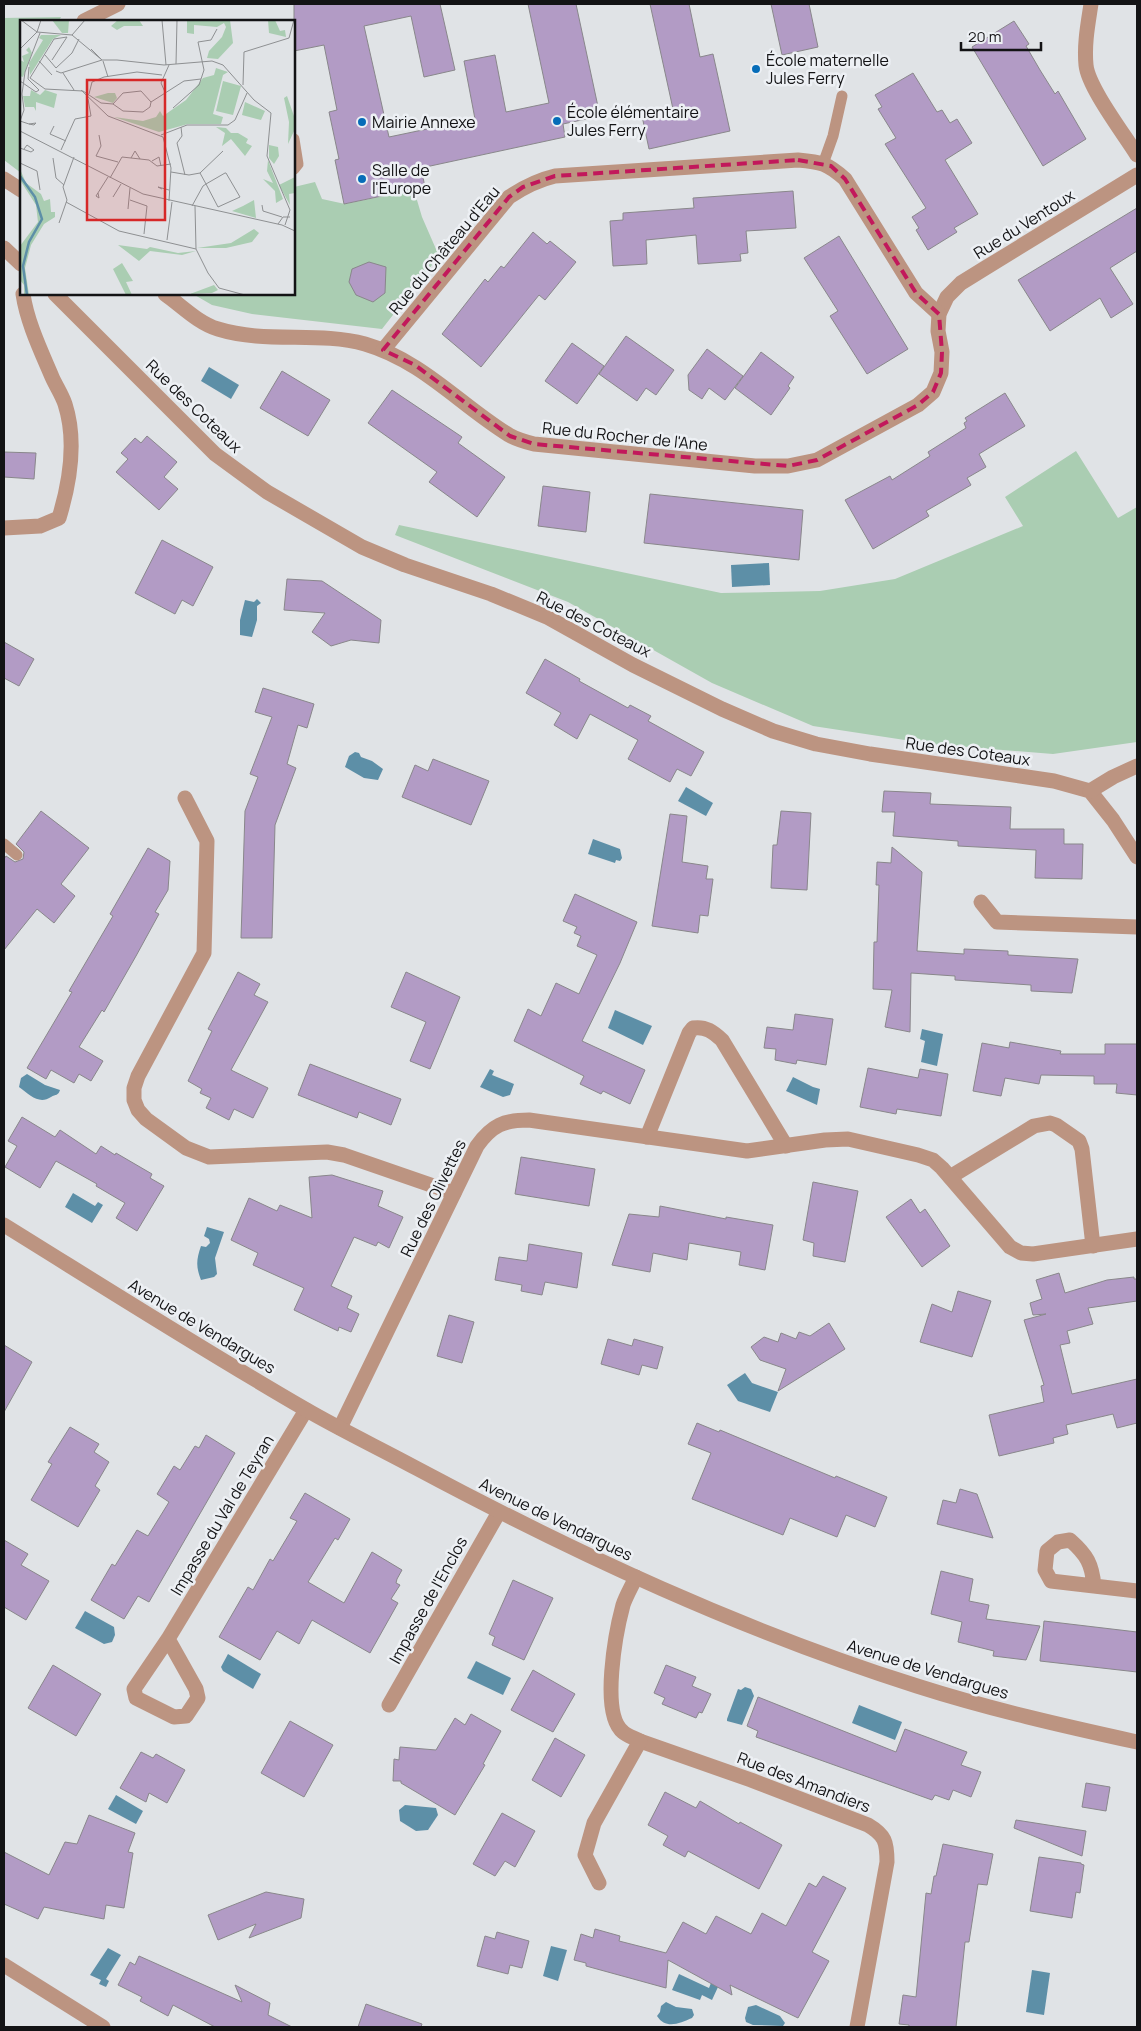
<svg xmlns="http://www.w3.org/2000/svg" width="1141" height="2031" viewBox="0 0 1141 2031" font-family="Manrope,sans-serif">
	<rect width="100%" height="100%" fill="#e0e3e6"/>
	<!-- green -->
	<g fill="#aacdb2">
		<path d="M61 17 59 21H21V173L4 160V18Z"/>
		<path d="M315 182 322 199 345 204 414 190 422 217 439 256 382 329 252 314 212 305 193 294H294V187Z"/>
		<path d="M1076 451 1118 518 1137 507V742L1053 754 931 744 813 726 712 683 568 602 395 535 399 525 721 593 820 591 895 579 1023 526 1005 497Z"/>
	</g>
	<!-- water -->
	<g fill="#5d8fa7">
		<path d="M209 367 239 385 231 399 201 381Z"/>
		<path d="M769 563 770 585 732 587 731 565Z"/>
		<path d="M257 599 261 603 257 606V620L252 637 240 635V620L245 600 254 602Z"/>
		<path d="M355 752 359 753 361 757 372 761 383 769 378 780 364 778 345 767 349 756Z"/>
		<path d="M686 787 713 803 706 816 678 801Z"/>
		<path d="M593 839 620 849 622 858 620 861 616 860 615 863 588 854Z"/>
		<path d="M615 1010 652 1026 643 1045 608 1028Z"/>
		<path d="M922 1029 943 1034 937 1066 921 1062 925 1041 920 1039Z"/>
		<path d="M490 1069 494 1071 492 1075 514 1084 510 1095 503 1097 480 1087Z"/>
		<path d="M27 1074 45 1085 60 1090C58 1096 56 1094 51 1097 39 1105 30 1095 19 1087L21 1078Z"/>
		<path d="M793 1077 813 1087 820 1089 817 1105 786 1091Z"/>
		<path d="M73 1193 95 1206 98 1202 103 1205 92 1223 65 1207Z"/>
		<path d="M207 1227 224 1232 215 1258 217 1274 214 1277 201 1280C196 1267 196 1260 201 1246L206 1247 210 1243 209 1239 204 1236Z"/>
		<path d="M745 1373 752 1383 778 1392 770 1412 738 1401 727 1385Z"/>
		<path d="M85 1611 114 1627 115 1635 112 1642 104 1644 75 1628Z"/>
		<path d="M228 1654 261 1674 253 1689 223 1671 221 1667Z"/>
		<path d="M476 1661 511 1678 503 1695 467 1678Z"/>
		<path d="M745 1687 751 1689 754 1696 742 1725 727 1721V1719L738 1689 741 1690Z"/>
		<path d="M859 1705 902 1722 895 1740 852 1723Z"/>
		<path d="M116 1795 143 1811 136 1824 108 1809Z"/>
		<path d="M405 1805 436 1808 438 1815 428 1830 416 1831 400 1821 399 1810Z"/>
		<path d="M551 1946 567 1950 558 1981 543 1976Z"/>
		<path d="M108 1948 121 1955 106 1979 109 1981 106 1987 99 1984 101 1980 90 1975Z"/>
		<path d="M1032 1970 1050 1973 1044 2015 1026 2012Z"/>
		<path d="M679 1974 709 1988 711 1983 718 1987 712 2000 702 1995 700 2000 672 1990Z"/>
		<path d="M666 2002 676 2007 692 2009 694 2015 692 2018C680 2023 666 2030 657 2016L660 2012 661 2006Z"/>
		<path d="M756 2005 780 2016 785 2023 783 2026 753 2025 746 2022 745 2018 748 2007Z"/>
	</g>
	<!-- building -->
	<g fill="#b29bc5" stroke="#89878b">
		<path d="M294 4H440L455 70 424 77 411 16 364 26 389 137 475 119 464 61 495 55 506 112 549 103 528 4H576L600 116 563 124 565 137 421 168 425 187 344 204 335 160 339 159 329 112 337 110 324 45 294 51Z"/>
		<path d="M650 4H689L700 57 713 54 730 131 649 149 642 116 673 109Z"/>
		<path d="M771 4H809L818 47 782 55Z"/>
		<path d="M1014 21 1029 44 1026 46 1040 70 1055 94 1058 91 1086 139 1043 166 972 47Z"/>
		<path d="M913 73 937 112 942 110 950 123 957 119 972 143 945 160 978 214 954 228 957 232 928 250 916 230 919 228 912 217 926 208 885 144 896 138 878 109 882 107 875 95Z"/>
		<path d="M793 191 796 228 746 231 748 253 740 254 741 261 698 264 696 235 646 240 647 264 613 266 610 221 623 220V213L694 208 693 198Z"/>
		<path d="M1137 208V251L1110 268 1133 304 1111 318 1100 298 1050 331 1018 280Z"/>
		<path d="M533 232 547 244 550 241 576 262 545 300 539 295 481 367 442 334 485 279 488 282 501 266 504 268Z"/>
		<path d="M839 236 908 349 867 374 830 316 838 311 804 258Z"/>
		<path d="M369 262 386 267 385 293 373 302 356 295 349 282 352 269Z"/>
		<path d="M626 336 674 370 656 395 646 388 637 401 599 374Z"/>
		<path d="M572 343 604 366 577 404 545 381Z"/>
		<path d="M707 349 743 376 725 400 709 388 702 399 689 390 688 375Z"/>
		<path d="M761 352 794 377 788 386 790 388 771 415 735 388Z"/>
		<path d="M282 371 330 400 308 436 260 408Z"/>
		<path d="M392 390 462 437 458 443 505 477 477 517 429 482 437 472 368 423Z"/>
		<path d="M1005 393 1025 426 979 454 986 467 967 478 971 485 926 511 929 516 873 549 845 500 890 476 892 480 930 456 928 452 966 428 964 423 967 421 965 418Z"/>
		<path d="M147 436 177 462 164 477 178 489 159 510 116 472 128 459 121 453 135 438 141 443Z"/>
		<path d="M4 452 36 453 34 479 4 477Z"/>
		<path d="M543 486 590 492 586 532 538 526Z"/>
		<path d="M650 494 803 510 799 560 644 543Z"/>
		<path d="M162 540 213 567 193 606 182 600 175 614 135 593Z"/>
		<path d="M287 579 322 581 381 620 379 643 351 640 331 646 312 632 325 613 284 610Z"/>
		<path d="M4 642 34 659 19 686 4 678Z"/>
		<path d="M545 659 580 679 579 681 628 708 630 705 651 716 648 721 704 752 691 776 677 769 670 782 628 759 638 740 590 714 577 739 554 725 561 713 526 693Z"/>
		<path d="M263 688 314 704 307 728 298 725 287 764 296 768 275 825 272 938H241L245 811 258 777 250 774 272 717 255 712Z"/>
		<path d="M433 759 489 781 471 825 402 797 415 765 428 771Z"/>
		<path d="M884 791 931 793 930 804 1011 807 1010 829H1064V844H1083L1082 879 1035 878 1036 850 958 846V841L893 836 895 812H882Z"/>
		<path d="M41 811 89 848 61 884 75 896 54 923 37 909 4 950V859L6 856 15 862 23 859 24 852 16 844Z"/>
		<path d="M781 811 811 813 807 890 771 888 773 845H777Z"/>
		<path d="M670 814 687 816 682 862 708 866 706 879H713L708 916 700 915 698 933 652 926Z"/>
		<path d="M892 847 922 872 917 951 964 954V949L1008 951V955L1078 959 1072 993 1031 991V985L955 980V976L911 973 910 1032 885 1027 892 990 873 989 874 942H877L879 885H876L877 862 891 863Z"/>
		<path d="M148 848 170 861 168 890 155 912 159 914 136 956 104 1012 102 1010 79 1047 103 1061 91 1081 79 1074 74 1083 51 1070 46 1079 27 1068 72 992 69 991 113 916 110 914Z"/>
		<path d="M575 894 637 922 620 963 582 1041 645 1070 630 1104 603 1091 601 1094 580 1084 584 1076 514 1041 528 1009 541 1016 556 983 579 994 597 955 577 946 581 936 574 933 577 927 563 921Z"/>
		<path d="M238 972 260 984 254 995 268 1002 231 1070 268 1088 253 1118 234 1109 229 1120 206 1108 211 1098 200 1093 202 1089 188 1081 212 1031 208 1029Z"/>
		<path d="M406 972 460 997 430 1069 410 1061 426 1022 391 1007Z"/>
		<path d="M795 1014 833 1019 826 1065 797 1060 796 1064 775 1060 776 1049 764 1048 767 1027 793 1030Z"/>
		<path d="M1010 1042 1061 1051 1060 1054H1105V1044H1137V1095L1116 1093 1117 1084H1094V1076L1041 1075 1039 1084 1005 1078 1001 1096 973 1091 982 1043 1009 1048Z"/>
		<path d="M310 1064 401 1099 391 1125 359 1112 357 1118 298 1095Z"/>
		<path d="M868 1068 918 1078 920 1069 948 1074 941 1116 897 1109 896 1114 860 1107Z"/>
		<path d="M22 1117 55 1137 60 1130 96 1154 101 1146 115 1155 116 1153 152 1174 150 1178 164 1186 137 1231 116 1218 125 1203 96 1186 97 1184 56 1161 40 1188 5 1167 17 1146 8 1141Z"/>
		<path d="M521 1157 595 1169 589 1206 515 1194Z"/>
		<path d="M332 1175 383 1191 378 1206 403 1217 389 1248 378 1242 376 1246 354 1237 331 1286 352 1296 347 1308 359 1314 351 1332 339 1327 338 1331 294 1310 304 1288 253 1265 258 1253 231 1240 249 1198 277 1211 280 1205 312 1218 309 1177Z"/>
		<path d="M813 1182 858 1191 845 1262 813 1256 814 1243 803 1240Z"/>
		<path d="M911 1199 920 1213 925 1209 950 1246 922 1267 886 1217Z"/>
		<path d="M660 1206 726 1219V1217L773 1225 765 1270 739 1265 741 1252 689 1243 687 1260 653 1253 650 1272 612 1265 629 1214 659 1217Z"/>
		<path d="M529 1244 582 1253 577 1288 545 1282 542 1295 521 1291 522 1285 495 1280 499 1257 527 1261Z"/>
		<path d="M1059 1273 1065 1293 1107 1280 1134 1277V1279H1137V1301L1088 1308 1093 1324 1067 1331 1070 1343 1060 1345 1072 1394 1137 1379V1423L1117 1428 1113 1414 1066 1425 1068 1434 1053 1438 1054 1443 999 1456 989 1415 1044 1402 1041 1386 1044 1385 1024 1320 1046 1314 1033 1315 1030 1303 1042 1299 1036 1280Z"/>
		<path d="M958 1291 991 1301 972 1357 920 1342 932 1304 952 1312Z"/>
		<path d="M449 1315 474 1322 462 1363 437 1356Z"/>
		<path d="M829 1323 845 1349 778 1391 786 1369 760 1360 751 1347 764 1337 778 1342 781 1333 796 1339 799 1332 810 1336Z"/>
		<path d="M608 1339 632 1346 634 1339 663 1347 657 1369 642 1365 639 1375 601 1364Z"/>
		<path d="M4 1345 32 1362 4 1412Z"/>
		<path d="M697 1423 719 1432 720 1430 835 1478 836 1476 887 1497 875 1527 846 1515 837 1537 790 1518 783 1535 692 1499 711 1453 688 1444Z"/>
		<path d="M70 1427 99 1444 94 1452 109 1462 95 1486 100 1490 78 1527 31 1500 52 1464 48 1462Z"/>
		<path d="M206 1435 235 1453 149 1602 138 1596 124 1619 91 1600 112 1564 115 1566 137 1530 148 1536 169 1502 157 1494 174 1466 180 1470 195 1446 199 1448Z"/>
		<path d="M960 1489 977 1494 993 1538 937 1524 943 1500 956 1503Z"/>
		<path d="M305 1493 350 1519 338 1540 335 1538 308 1582 344 1603 372 1552 402 1570 397 1579 396 1583 400 1585 391 1599 398 1603 370 1653 312 1620 299 1644 277 1631 260 1660 219 1637 248 1587 253 1590 270 1559 273 1561 297 1521 290 1518Z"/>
		<path d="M4 1540 28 1554 21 1565 49 1581 26 1620 4 1607Z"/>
		<path d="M941 1571 973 1579 969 1601 989 1605 986 1619 1040 1626 1026 1660 993 1656 994 1651 958 1642 962 1622 931 1614Z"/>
		<path d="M513 1580 553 1598 524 1660 492 1645 495 1637 489 1634Z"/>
		<path d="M1044 1621 1137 1632V1672L1040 1661Z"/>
		<path d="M53 1665 101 1694 76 1736 28 1708Z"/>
		<path d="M666 1665 696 1677 692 1686 711 1694 702 1713 699 1712 696 1718 662 1704 665 1698 654 1693Z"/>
		<path d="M533 1670 575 1694 553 1732 511 1710Z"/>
		<path d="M758 1697 896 1752 905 1729 967 1752 961 1765 981 1772 971 1797 953 1790 949 1800 935 1795 932 1800 756 1737 758 1731 747 1726Z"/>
		<path d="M471 1714 501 1731 483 1764 485 1765 455 1815 401 1783V1781H393L394 1759 399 1760 400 1747 436 1750 455 1718 465 1725Z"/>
		<path d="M290 1721 333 1745 304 1797 261 1773Z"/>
		<path d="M555 1738 585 1755 561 1797 532 1780Z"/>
		<path d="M141 1752 153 1758 156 1754 185 1770 167 1803 149 1793 146 1802 120 1788Z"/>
		<path d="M1086 1783 1110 1787 1106 1811 1082 1807Z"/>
		<path d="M665 1792 696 1808 700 1801 739 1824 740 1822 782 1845 759 1889 688 1851 685 1857 663 1845 668 1836 648 1825Z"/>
		<path d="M502 1813 535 1831 515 1867 505 1861 495 1876 473 1864Z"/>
		<path d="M89 1815 135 1833 128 1852 133 1853 124 1908 106 1905 104 1919 44 1907 38 1919 4 1904V1852L49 1875 65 1842 77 1844Z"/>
		<path d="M1016 1820 1086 1831 1082 1856 1014 1828Z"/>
		<path d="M943 1844 993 1854 987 1885 978 1884 969 1942H965L956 2027H909V2025L899 2024 903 1995 916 1997 926 1893 931 1894 934 1876H936Z"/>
		<path d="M1039 1857 1081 1863V1864L1084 1865 1080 1893 1076 1892 1072 1918 1030 1911Z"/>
		<path d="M823 1876 846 1888 812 1952 829 1961 798 2018 730 1985 732 1995 668 1960 666 1988 586 1966V1963L574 1960 581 1934 593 1938 595 1929 620 1936 619 1941 666 1953 683 1922 706 1934 716 1916 751 1934 762 1913 786 1926 809 1883 816 1887Z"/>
		<path d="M266 1892 304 1899 301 1918 249 1938 256 1924 218 1940 208 1915Z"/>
		<path d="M497 1932 529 1941 522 1968 510 1965 508 1974 477 1966 485 1936 495 1939Z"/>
		<path d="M139 1956 242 2002 235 1985 270 2003 268 2015 292 2027H215L173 2005 168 2016 140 2001 142 1997 118 1985 130 1962 135 1965Z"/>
		<path d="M366 2004 422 2024 421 2027H358Z"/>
	</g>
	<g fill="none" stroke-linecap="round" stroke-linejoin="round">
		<!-- service -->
		<g stroke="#bc9481" stroke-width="11">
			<path d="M294 139 298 164 294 169"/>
			<path d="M823 164 833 136 842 96"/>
			<path d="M4 844 17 855"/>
		</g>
		<!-- minor -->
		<g stroke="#bc9481" stroke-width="15">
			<path d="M1091 4C1088 24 1084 44 1086 65 1088 87 1124 134 1137 155"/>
			<path d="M84 21 118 4"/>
			<path d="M4 179 21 190"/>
			<path d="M4 248 21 264"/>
			<path d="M55 294 215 454 267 492 362 547 405 565 491 594 547 617 633 665 722 709 773 731 816 744 870 754 1054 781 1090 791 1113 820 1137 857"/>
			<path d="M165 294C182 306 198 323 218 329 266 344 318 331 365 344 423 361 460 405 509 435 516 439 526 442 534 444L755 466H788L817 460 918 405 933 392 941 373 942 352 938 331 939 314 947 297 961 283 982 270 1137 175"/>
			<path d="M383 350 509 197C524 187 538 180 555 176L798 160C821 162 827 163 845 179L916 293 939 314"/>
			<path d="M4 528 40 526 59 518C70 482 77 441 65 404 62 395 56 386 52 377 41 351 27 322 23 294"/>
			<path d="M1090 791 1113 777 1137 766"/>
			<path d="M185 798 207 841 204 953 138 1076 134 1088V1100L138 1110 146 1119 186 1148 209 1157 327 1152 344 1155 454 1193"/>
			<path d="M981 902 997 922 1137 927"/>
			<path d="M647 1137 689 1033 693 1028C706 1026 713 1032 722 1040L786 1146"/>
			<path d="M950 1177 1034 1126 1050 1123 1056 1125 1079 1141 1082 1149 1093 1246"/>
			<path d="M340 1428 477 1146C492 1125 504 1120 529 1120L747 1151 825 1140 848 1139 918 1155 933 1160 942 1168 1010 1247 1021 1253 1033 1254 1137 1239"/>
			<path d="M1094 1586C1092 1564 1087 1555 1070 1540L1058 1542 1047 1551 1045 1570 1051 1581 1137 1591"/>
			<path d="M168 1639 196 1689 198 1698 186 1716 174 1717 136 1698 134 1689 168 1639 306 1410"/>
			<path d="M389 1705 499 1512"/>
			<path d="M640 1741 751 1780 868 1825C885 1835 887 1842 887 1862L857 2027"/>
			<path d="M599 1883 585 1855 594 1823 640 1741C635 1738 627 1736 623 1732 600 1714 616 1631 623 1605 626 1596 632 1586 636 1577"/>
			<path d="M4 1965 103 2027"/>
		</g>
		<!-- tertiary -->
		<path stroke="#bc9481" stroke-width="15" d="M4 1225C104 1287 203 1350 305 1409 341 1430 379 1448 416 1468 577 1554 743 1631 917 1686 989 1709 1064 1726 1137 1742"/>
	</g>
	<!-- marked area -->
	<path fill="none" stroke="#c2185b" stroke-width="4" stroke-dasharray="10 6" stroke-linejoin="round" d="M798 160 831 166 845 179 916 293 939 314 942 352 941 373 933 392 918 405 817 460 788 466 534 444 510 436 415 365 383 350 509 197 523 187 555 176Z"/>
	<!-- markers -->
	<g fill="#066cb8" stroke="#edf0f4" stroke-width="2">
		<circle cx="756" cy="69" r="5"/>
		<circle cx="557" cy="121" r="5"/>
		<circle cx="362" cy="122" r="5"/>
		<circle cx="362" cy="179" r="5"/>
	</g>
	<g text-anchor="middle" stroke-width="5" stroke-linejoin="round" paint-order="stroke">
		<!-- poi labels -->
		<g font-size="16" fill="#131315" stroke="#edf0f4" text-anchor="start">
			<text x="766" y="66">École maternelle<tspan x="766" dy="18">Jules Ferry</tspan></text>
			<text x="567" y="118">École élémentaire<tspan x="567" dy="18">Jules Ferry</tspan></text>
			<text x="372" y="128">Mairie Annexe</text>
			<text x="372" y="176">Salle de<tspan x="372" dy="18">l'Europe</tspan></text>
		</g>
		<!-- street labels -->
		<g font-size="16" fill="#131315" stroke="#edf0f4">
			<text transform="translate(1024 224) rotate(-32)" y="6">Rue du Ventoux</text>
			<text transform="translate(444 250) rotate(-50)" y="6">Rue du Château d'Eau</text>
			<text transform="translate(194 406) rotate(44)" y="6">Rue des Coteaux</text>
			<text transform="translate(625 436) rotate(6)" y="6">Rue du Rocher de l'Ane</text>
			<text transform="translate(594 624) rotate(27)" y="6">Rue des Coteaux</text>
			<text transform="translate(968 751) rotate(8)" y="6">Rue des Coteaux</text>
			<text transform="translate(433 1198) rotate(-64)" y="6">Rue des Olivettes</text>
			<text transform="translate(202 1326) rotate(31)" y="6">Avenue de Vendargues</text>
			<text transform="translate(222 1515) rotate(-59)" y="6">Impasse du Val de Teyran</text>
			<text transform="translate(556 1519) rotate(26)" y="6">Avenue de Vendargues</text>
			<text transform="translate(428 1600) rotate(-61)" y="6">Impasse de l'Enclos</text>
			<text transform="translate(928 1669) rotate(17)" y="6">Avenue de Vendargues</text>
			<text transform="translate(804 1782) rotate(21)" y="6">Rue des Amandiers</text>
		</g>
	</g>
	<!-- overview -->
	<g transform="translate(20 20)">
		<rect width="275" height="275" fill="#e0e3e6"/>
		<path d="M32 0H49L48 13H42ZM98 0H119L123 6H104L97 10 91 6ZM167 0H210L213 23 198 39 187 38 189 31 202 17 206 7 204 3 197 7 174 5V14L167 13ZM248 0H255L260 11 265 10 266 17 249 13ZM21 15H41L33 19 10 55 9 43 23 20 19 18ZM9 27 12 33 3 57 0 56V40L4 42 2 36 9 33 6 30ZM196 48 208 52 203 55 193 94 203 97 201 104H168L139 112 94 97 123 101 136 97 140 91 143 96 166 80 183 58 194 55ZM203 61 221 66 213 95 196 91ZM11 70 20 75 25 70 37 74 34 88 16 82V91L14 87H5L3 76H10ZM88 73H95L97 78 93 83 74 77ZM267 76 275 99V109L268 124 269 102 264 78ZM225 82 245 91 241 100 222 95ZM196 107 206 108 211 113H218L228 119 226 123 232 126 225 136 211 119 202 126 205 113ZM249 125 258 127 259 136 254 144 249 138ZM248 140 263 179 256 183 255 171 243 159 253 163 247 151ZM0 149 6 163 21 174 24 181 30 179 31 192H35V197L24 204 11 225 5 248 9 275H4V265L0 260V226L18 202 16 185 0 160ZM275 157V173L269 174 270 185 259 165ZM234 180 236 198 212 191 223 186ZM234 209 239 213 232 222 206 228H177L211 223ZM98 225 127 229 130 227 158 233 176 231 162 235 130 231 119 241ZM102 243 113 261 106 262 112 275H106L93 249ZM194 265 198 270 192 273 170 274Z" fill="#aacdb2"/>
		<path fill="none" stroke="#5d8fa7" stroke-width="2.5" d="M0 156 15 177 22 199 9 222 3 246 7 275"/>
		<path fill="none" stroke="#8e9092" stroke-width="1" d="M1 0 17 12 52 15 82 40M142 0 146 45M52 15 65 0M0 29 17 12 21 0M71 29 82 40M25 35 36 48M32 40 47 17M19 41 32 55M83 41 88 57M156 44 157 0M9 47 8 59 19 70M36 48 52 33 59 19M36 51 41 53 82 40H97L144 45 192 41 203 45 234 80 251 93 247 136 270 190 265 205M43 53 54 70M10 58 25 69 63 71 81 83 93 84 103 91 123 92 130 87 131 82M10 58 34 19 47 17M0 61 16 72 19 70M223 65 224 32 269 18 274 0M61 70 88 96 143 117 151 148 149 181M145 72 141 63 149 45M69 74 72 62 84 57 117 52 142 55M131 82 164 61 181 59M93 84 103 73 121 71 131 82M153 88 179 65 184 50 178 22 191 20 197 9M0 101 4 90 2 74 5 52 20 13M0 101 9 104 14 105 16 103 9 104M34 106 30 114 46 121M161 107 162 116 157 123 165 155M0 111 123 174 262 205 275 211M79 115 81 126 76 136 98 142M141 115 167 105H208L215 100 227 73M0 128 11 132 14 130 7 125 4 129M41 130 55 99 71 96 68 79M33 138 36 158 44 165M111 138 115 131 120 139M132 141 139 137 141 146M0 143 17 151 20 170M151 152 169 155 180 153 203 131M90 158 102 137 129 140 137 146 151 144M142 169 138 167 149 170M78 173 79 178 76 176 88 157M93 177 101 164M110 180 127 186 124 214M46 182 99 211 176 229M242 185 243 191 262 197M172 186 183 166 186 164 205 153H206L220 177 198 187 186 164 180 153M175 186 176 229 188 253 199 268 225 275M108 189 110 168M39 203 47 180 43 167 54 137M258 204 263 197H270M147 220 152 182"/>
		<path fill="#d62828" fill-opacity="0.15" stroke="#d62828" stroke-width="2.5" d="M67 60H145V200H67Z"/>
		<rect width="275" height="275" fill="none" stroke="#131315" stroke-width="2.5"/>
	</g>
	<!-- border -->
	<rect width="1141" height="2031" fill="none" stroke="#131315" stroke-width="10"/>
	<!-- scale -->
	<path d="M961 42v8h80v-8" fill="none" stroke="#131315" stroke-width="2.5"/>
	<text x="968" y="42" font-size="15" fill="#131315" stroke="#edf0f4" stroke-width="4" paint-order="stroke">20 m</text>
</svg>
